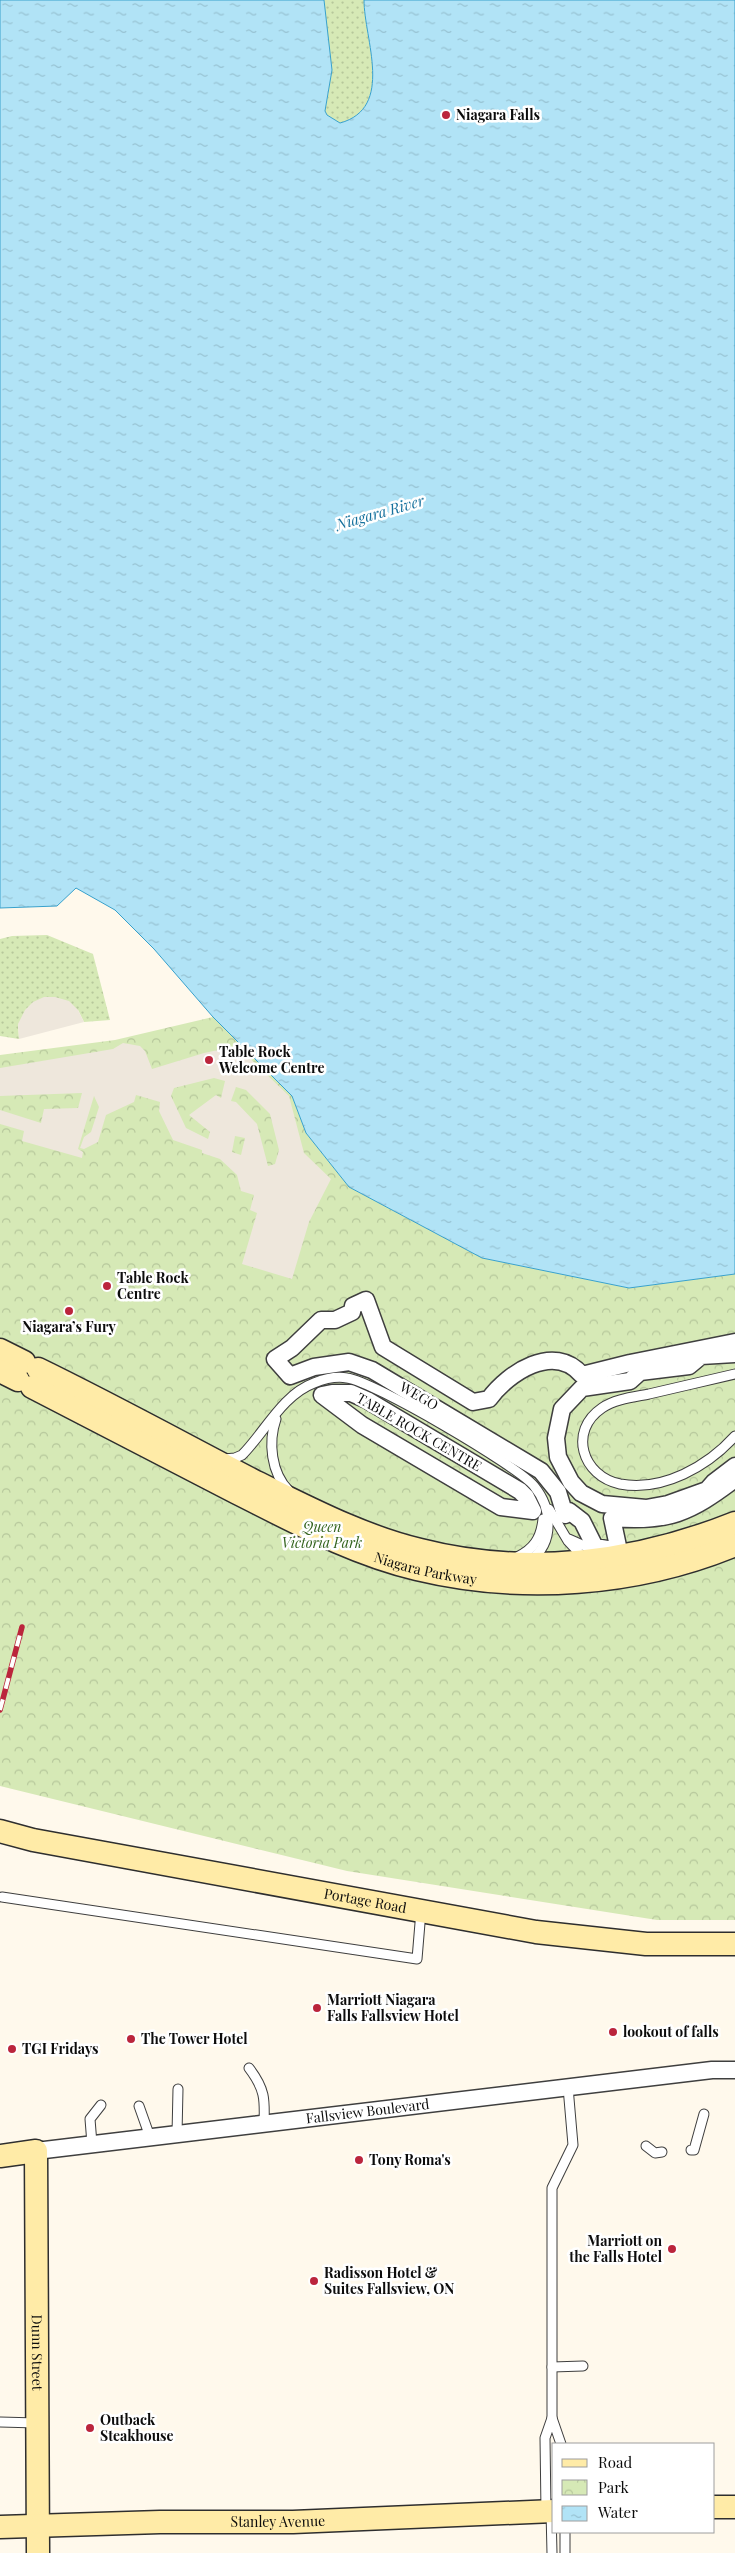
<svg xmlns="http://www.w3.org/2000/svg" width="735" height="2553" viewBox="0 0 735 2553" font-family="'Playfair Display',serif">
	<defs>
		<pattern id="grass-dots" width="8" height="8" patternUnits="userSpaceOnUse" patternTransform="scale(1.25)"><rect width="8" height="8" fill="#d6e9b6"/><path d="M2 2h.1M6 6h.1" fill="none" stroke="#b6c79b" stroke-width="1.8" stroke-linecap="round"/></pattern>
		<pattern id="park-crowns" width="20" height="18" patternUnits="userSpaceOnUse" patternTransform="scale(1.25)"><rect width="20" height="18" fill="#d6e9b6"/><path d="M2 6a3 3 0 1 1 6 0M12 15a3 3 0 1 1 6 0" fill="none" stroke="#b6c79b"/></pattern>
		<pattern id="water-ripples" width="26" height="14" patternUnits="userSpaceOnUse" patternTransform="scale(1.25)"><rect width="26" height="14" fill="#b1e3f6"/><path d="M2 4q2-2 4 0t4 0M15 11q2-2 4 0t4 0" fill="none" stroke="#97c2d2"/></pattern>
	</defs>
	<rect width="100%" height="100%" fill="#fff9ec"/>
	<!-- grass -->
	<g fill="url(#grass-dots)">
		<path d="M324 0H364C364 39 395 108 340 123L327 115 325 111 329 90Z"/>
		<path d="M47 935 93 954 110 1020 84 1022 78 1010 18 1024 19 1039 0 1036V939L12 936Z"/>
	</g>
	<!-- park -->
	<path fill="url(#park-crowns)" d="M213 1017 292 1096 306 1133 349 1187 482 1258 629 1288 735 1274V1920H657L347 1871 0 1786V1055L115 1040Z"/>
	<!-- plaza -->
	<g fill="#eee7dc" fill-rule="evenodd">
		<path d="M44 997H55L69 1001 78 1010 84 1022 19 1039 18 1024 25 1010 33 1002Z"/>
		<path d="M123 1043 140 1046 145 1051 152 1069 204 1053 237 1046 289 1096 304 1153 331 1179 309 1222 292 1279 242 1264 257 1213 250 1210 254 1195 241 1191 237 1175 220 1159 202 1153V1150L173 1140 159 1111 160 1102 136 1095 134 1102 106 1115 98 1142 84 1149 80 1148 84 1137 91 1132 99 1107 94 1096 78 1149 83 1152 82 1158 22 1141 24 1131 0 1124V1110L41 1123 44 1109 78 1108 82 1093 0 1096V1068L113 1049ZM214 1078 225 1081 221 1098 216 1095 189 1115 210 1132 208 1139 186 1128 171 1096 174 1088ZM236 1087 246 1090 270 1114 279 1150 275 1164 268 1166 257 1124 236 1102 231 1101ZM235 1136 245 1138 241 1155 232 1152Z"/>
	</g>
	<!-- water -->
	<path fill="url(#water-ripples)" stroke="#38a1cc" d="M0 0H324L332 70 325 111 327 115 340 123C395 108 364 39 364 0H735V1274L629 1288 482 1258 349 1187 306 1133 292 1096 213 1017 154 949 115 910 76 888 57 906 0 908Z"/>
	<g fill="none" stroke-linecap="round" stroke-linejoin="round">
		<!-- lane casing -->
		<g stroke="#3f3f3f" stroke-width="11">
			<g id="lane">
				<path d="M735 1374C706 1381 678 1387 649 1394 634 1397 615 1399 602 1408 568 1431 582 1476 620 1484 663 1492 708 1466 735 1436"/>
				<path d="M276 1419C268 1442 271 1473 289 1491"/>
				<path d="M224 1459 235 1458 242 1455C265 1432 282 1395 314 1383 324 1379 336 1376 347 1378 373 1381 518 1466 534 1486 552 1508 555 1543 530 1560"/>
				<path d="M549 1509 568 1541 583 1557"/>
				<path d="M569 1539 596 1551"/>
				<path d="M517 1557C534 1549 541 1538 543 1519"/>
				<path d="M2 1897 417 1959 421 1911"/>
				<path d="M249 2068C265 2089 265 2099 264 2124"/>
				<path d="M139 2106 150 2137"/>
				<path d="M177 2134 178 2089"/>
				<path d="M92 2144 90 2119 101 2105"/>
				<path d="M646 2146 655 2153 662 2152"/>
				<path d="M691 2150H694L704 2114"/>
				<path d="M552 2367 583 2366"/>
				<path d="M552 2418V2188L573 2145 568 2087"/>
				<path d="M0 2422 37 2423"/>
				<path d="M546 2511 545 2438 552 2418 561 2444"/>
				<path d="M551 2511 552 2553"/>
				<path d="M565 2532V2553"/>
			</g>
		</g>
		<!-- street casing -->
		<g stroke="#3f3f3f" stroke-width="19">
			<g id="street">
				<path d="M735 1342 630 1363 582 1375C554 1342 508 1373 489 1399L473 1402 383 1347 366 1300 353 1306 352 1312 335 1320H321L292 1348 275 1359 290 1376 314 1367 349 1362 372 1370 541 1471 558 1492 565 1515 569 1511 582 1521 595 1547 619 1551 612 1518C668 1523 690 1513 735 1479"/>
				<path d="M735 1354 701 1356 689 1366 640 1372 630 1381 582 1388 562 1409 556 1438 558 1457 571 1482 581 1493 602 1504 646 1508 668 1504 707 1490 714 1482 735 1466"/>
				<path d="M332 1393H351L367 1400 520 1491 526 1497 533 1511 501 1507 362 1425 322 1395Z"/>
				<path id="s1" d="M36 2151 712 2070H735"/>
			</g>
		</g>
		<!-- secondary casing -->
		<g stroke="#2e2e2e" stroke-width="25">
			<g id="secondary">
				<path d="M0 1350 24 1362"/>
				<path d="M38 1369C112 1405 183 1444 256 1482 309 1508 362 1536 420 1550 525 1577 635 1563 735 1523"/>
				<path d="M0 1371 18 1380"/>
				<path id="s2" d="M32 1387C101 1422 168 1458 237 1493 295 1522 353 1554 417 1569 521 1594 636 1586 735 1545"/>
				<path id="s3" d="M0 1831 33 1840 536 1932 646 1944H735"/>
				<path id="s4" d="M0 2156 36 2151 38 2553"/>
				<path d="M714 2507H735"/>
				<path id="s5" d="M0 2527 160 2522H293L554 2511"/>
			</g>
		</g>
		<!-- lane -->
		<use href="#lane" stroke="#fff" stroke-width="9"/>
		<!-- street -->
		<use href="#street" stroke="#fff" stroke-width="16"/>
		<!-- secondary -->
		<use href="#secondary" stroke="#ffeba7" stroke-width="22"/>
		<!-- rail casing -->
		<g stroke="#bb253c" stroke-width="5.5">
			<path id="rail" d="M0 1710 22 1627"/>
		</g>
		<!-- rail -->
		<use href="#rail" stroke="#fff" stroke-width="4" stroke-dasharray="11" stroke-linecap="butt"/>
	</g>
	<!-- markers -->
	<g fill="#bb253c" stroke="#fff" stroke-width="2">
		<circle cx="446" cy="115" r="5"/>
		<circle cx="209" cy="1060" r="5"/>
		<circle cx="107" cy="1286" r="5"/>
		<circle cx="69" cy="1311" r="5"/>
		<circle cx="317" cy="2008" r="5"/>
		<circle cx="613" cy="2032" r="5"/>
		<circle cx="131" cy="2039" r="5"/>
		<circle cx="12" cy="2049" r="5"/>
		<circle cx="359" cy="2160" r="5"/>
		<circle cx="672" cy="2249" r="5"/>
		<circle cx="314" cy="2281" r="5"/>
		<circle cx="90" cy="2428" r="5"/>
	</g>
	<g text-anchor="middle" stroke-width="5" stroke-linejoin="round" paint-order="stroke">
		<!-- poi labels -->
		<g font-size="14" font-weight="bold" fill="#0c0c0c" stroke="#fff" text-anchor="start">
			<text x="456" y="120">Niagara Falls</text>
			<text x="219" y="1057">Table Rock<tspan x="219" dy="16">Welcome Centre</tspan></text>
			<text x="117" y="1283">Table Rock<tspan x="117" dy="16">Centre</tspan></text>
			<text x="69" y="1332" text-anchor="middle">Niagara’s Fury</text>
			<text x="327" y="2005">Marriott Niagara<tspan x="327" dy="16">Falls Fallsview Hotel</tspan></text>
			<text x="623" y="2037">lookout of falls</text>
			<text x="141" y="2044">The Tower Hotel</text>
			<text x="22" y="2054">TGI Fridays</text>
			<text x="369" y="2165">Tony Roma's</text>
			<text x="662" y="2246" text-anchor="end">Marriott on<tspan x="662" dy="16">the Falls Hotel</tspan></text>
			<text x="324" y="2278">Radisson Hotel &amp;<tspan x="324" dy="16">Suites Fallsview, ON</tspan></text>
			<text x="100" y="2425">Outback<tspan x="100" dy="16">Steakhouse</tspan></text>
		</g>
		<!-- street labels -->
		<g font-size="14" fill="#0c0c0c" stroke="#fff">
			<text transform="translate(419 1396) rotate(30)" y="5">WEGO</text>
			<text transform="translate(419 1432) rotate(30)" y="5">TABLE ROCK CENTRE</text>
			<text dy="5" stroke="none"><textPath href="#s2" startOffset="435">Niagara Parkway</textPath></text>
			<text dy="5" stroke="none"><textPath href="#s3" startOffset="372">Portage Road</textPath></text>
			<text dy="5" stroke="none"><textPath href="#s1" startOffset="334">Fallsview Boulevard</textPath></text>
			<text dy="5" stroke="none"><textPath href="#s4" startOffset="238">Dunn Street</textPath></text>
			<text dy="5" stroke="none"><textPath href="#s5" startOffset="278">Stanley Avenue</textPath></text>
		</g>
		<!-- park labels -->
		<g font-size="14" font-style="italic" fill="#33631d" stroke="#fff">
			<text x="322" y="1532">Queen<tspan x="322" dy="16">Victoria Park</tspan></text>
		</g>
		<!-- water labels -->
		<g font-size="15" font-style="italic" fill="#16719d" stroke="#fff">
			<text transform="translate(380 513) rotate(-16)" y="5">Niagara River</text>
		</g>
	</g>
	<!-- legend -->
	<rect x="552" y="2443" width="162" height="90" fill="#ffffff" stroke="#9e9e9e"/>
	<rect x="562" y="2459" width="25" height="8" fill="#ffeba7" stroke="#9e9e9e"/>
	<text x="598" y="2468" font-size="15" fill="#0c0c0c">Road</text>
	<rect x="562" y="2480" width="25" height="15" fill="url(#park-crowns)" stroke="#9e9e9e"/>
	<text x="598" y="2493" font-size="15" fill="#0c0c0c">Park</text>
	<rect x="562" y="2506" width="25" height="15" fill="url(#water-ripples)" stroke="#9e9e9e"/>
	<text x="598" y="2518" font-size="15" fill="#0c0c0c">Water</text>
</svg>
